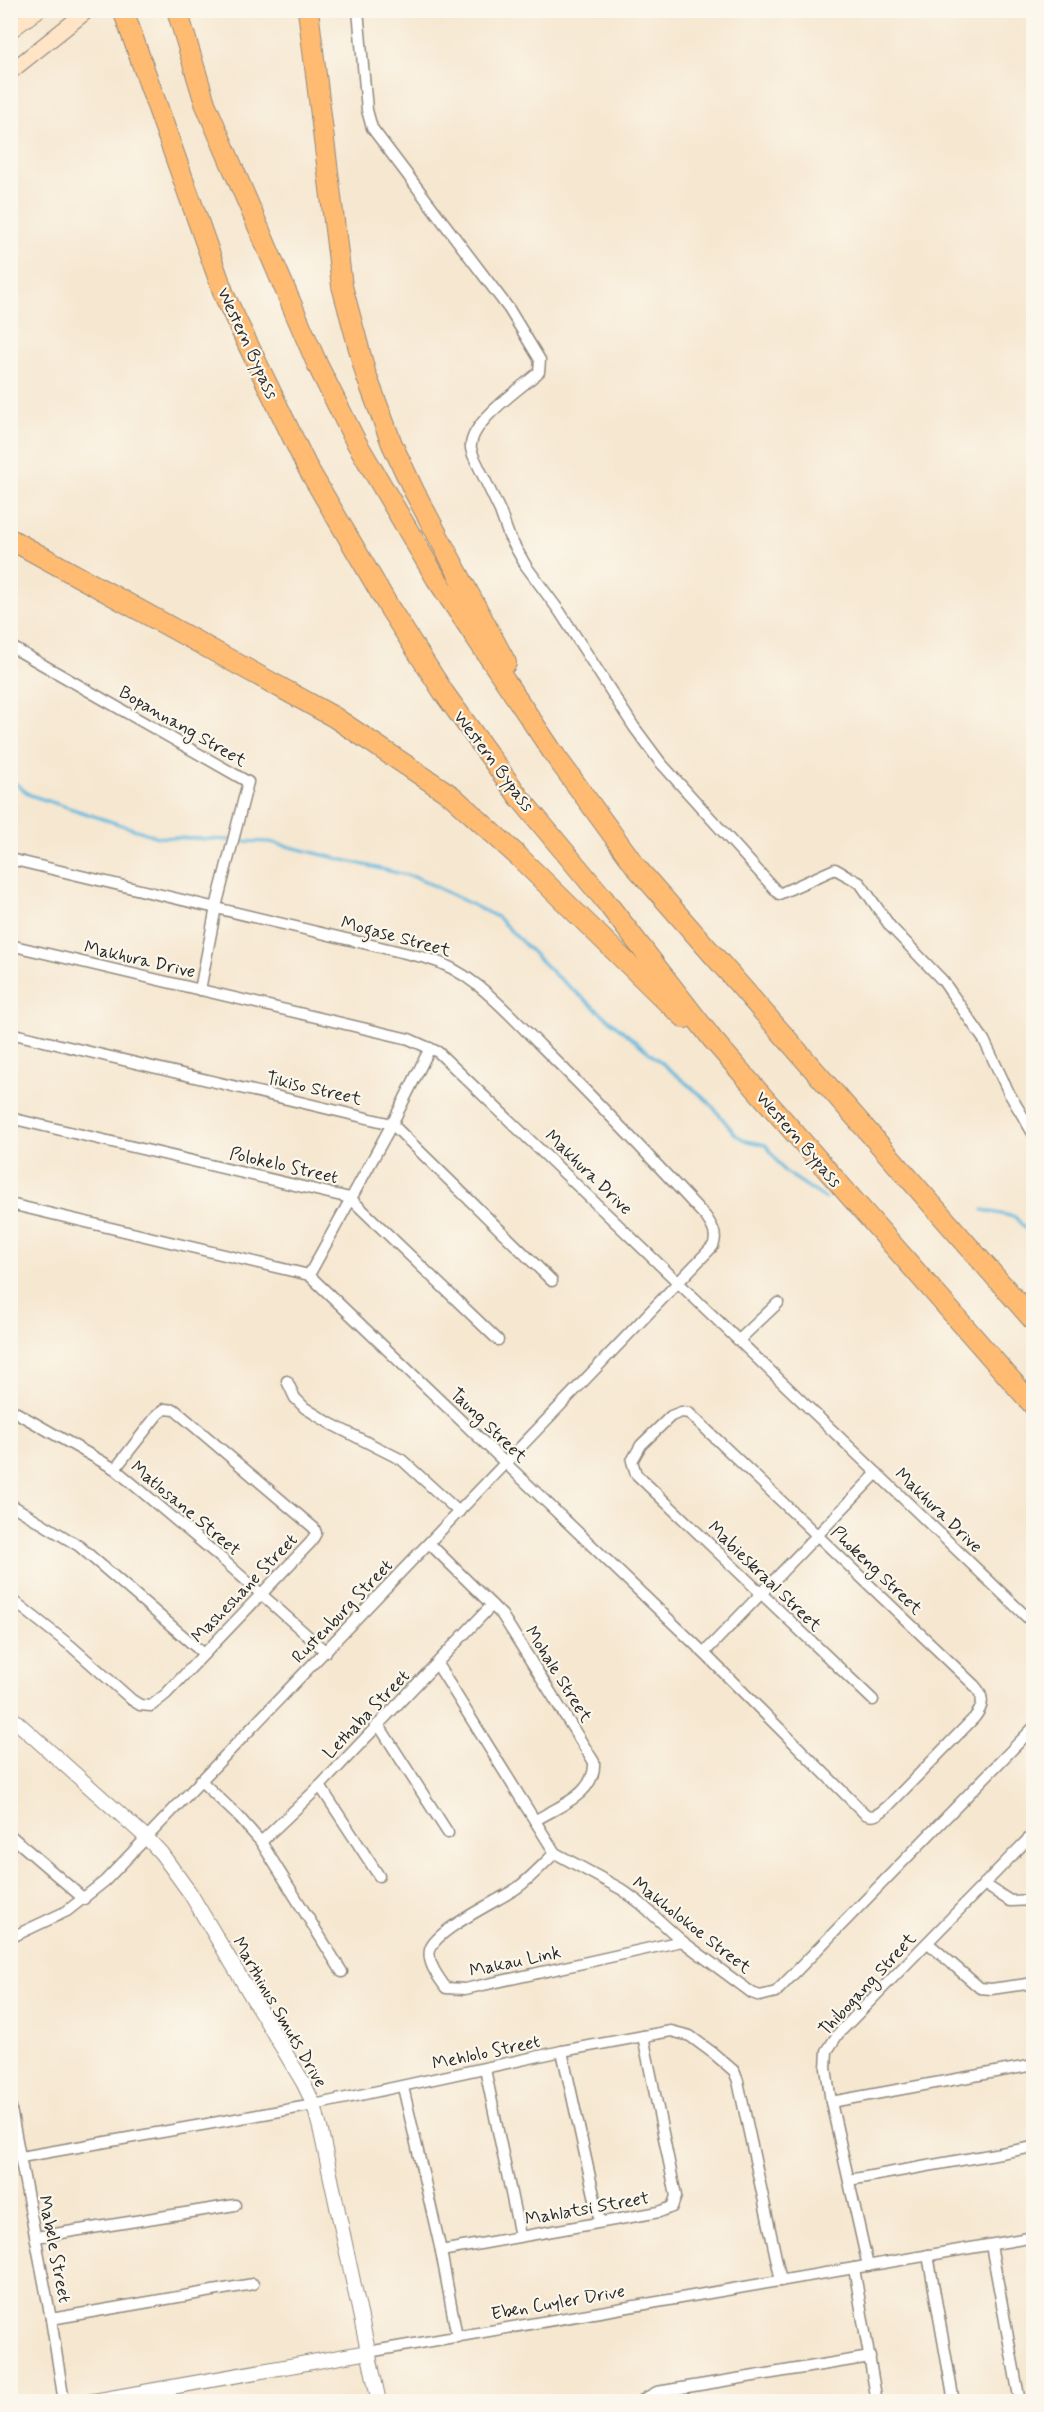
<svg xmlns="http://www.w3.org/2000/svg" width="1044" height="2412" viewBox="0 0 1044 2412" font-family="Mynerve,sans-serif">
	<rect width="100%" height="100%" fill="#fbf7ec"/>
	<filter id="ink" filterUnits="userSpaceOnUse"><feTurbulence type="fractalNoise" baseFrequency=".0167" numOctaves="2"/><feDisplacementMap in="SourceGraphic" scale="12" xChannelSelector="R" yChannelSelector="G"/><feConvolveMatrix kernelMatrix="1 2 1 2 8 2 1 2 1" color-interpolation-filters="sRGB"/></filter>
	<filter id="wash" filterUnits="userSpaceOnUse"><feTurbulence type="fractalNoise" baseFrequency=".008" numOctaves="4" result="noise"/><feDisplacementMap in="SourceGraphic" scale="24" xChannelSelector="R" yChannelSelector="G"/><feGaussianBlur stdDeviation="1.35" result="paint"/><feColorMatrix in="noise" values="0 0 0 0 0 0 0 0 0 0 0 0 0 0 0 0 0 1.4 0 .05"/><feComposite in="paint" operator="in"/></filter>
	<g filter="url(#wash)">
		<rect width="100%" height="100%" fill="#f6e7d0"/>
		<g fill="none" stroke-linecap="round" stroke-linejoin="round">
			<!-- stream -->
			<g stroke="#61b8de" stroke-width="3">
				<path d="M10 779 30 795 158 837 230 840"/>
				<path d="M237 841 270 842 418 878 497 917 555 975 708 1101 736 1135 747 1141 766 1145 784 1171 826 1199"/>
				<path d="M983 1210 1015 1217 1034 1238"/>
			</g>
		</g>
	</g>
	<g filter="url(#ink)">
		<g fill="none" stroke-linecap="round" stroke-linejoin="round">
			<!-- minor casing -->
			<g stroke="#90897e" stroke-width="13">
				<g id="minor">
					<path d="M358 10 367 110 372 128 509 309 540 360 539 372C521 388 473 420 471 445 470 448 472 451 473 455L500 511 509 536 526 566 560 612 634 727 660 762 779 894 835 869 860 883 890 926 943 981 984 1040 1009 1093 1034 1135"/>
					<path d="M10 646 248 782 216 907 200 990"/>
					<path d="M10 859 426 958C474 971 507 1013 541 1046 598 1102 652 1159 706 1217 712 1226 718 1235 713 1246L105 1881 67 1911 10 1938"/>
					<path d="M10 945 409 1039 438 1052 1034 1624"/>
					<path d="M10 1033 392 1124 552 1281"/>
					<path d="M10 1118 350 1198 498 1340"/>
					<path d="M10 1204 309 1275 704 1653 865 1814C875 1819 881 1812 889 1805L974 1718C984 1706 985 1697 974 1685L689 1413 681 1412 671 1416 641 1445 632 1461 636 1474 873 1700"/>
					<path d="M309 1275 392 1124 430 1048"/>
					<path d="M739 1340 778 1303"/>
					<path d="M287 1381 295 1398 305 1408 331 1424 402 1460 459 1512"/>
					<path d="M10 1409 115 1469 222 1559 326 1652"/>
					<path d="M10 1504 79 1546 204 1654"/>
					<path d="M430 1544 502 1615 594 1762C596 1794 559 1806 536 1820"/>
					<path d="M10 1598 71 1646 132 1700 140 1705 151 1706 166 1694 311 1542 316 1533 314 1528 175 1410 165 1409 158 1414 115 1469"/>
					<path d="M704 1653 877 1473"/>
					<path d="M437 1664 555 1853 621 1889 640 1903 682 1941 752 1993 760 1996 776 1992 1034 1727"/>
					<path d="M378 1724 448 1833"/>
					<path d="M200 1780 238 1816 261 1842 342 1972"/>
					<path d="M320 1786 379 1876"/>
					<path d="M10 1835 84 1899"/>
					<path d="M261 1842 320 1786 492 1605"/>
					<path d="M555 1853C542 1865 531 1878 517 1888 498 1901 435 1930 430 1950 427 1963 439 1978 446 1988L465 1989 682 1941"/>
					<path d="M984 1884 1010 1901 1034 1900"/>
					<path d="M928 1943 980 1988 991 1989 1034 1983"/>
					<path d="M562 2051 600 2222"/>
					<path d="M485 2069 520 2236"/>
					<path d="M403 2087 441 2251 457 2337"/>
					<path d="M831 2102 1034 2065"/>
					<path d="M10 2104 51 2319 64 2402"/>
					<path d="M21 2157 314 2105 562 2051 671 2031 690 2036 713 2053 734 2071 738 2081 781 2281"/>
					<path d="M849 2180 1034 2147"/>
					<path d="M36 2237 235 2205"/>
					<path d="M991 2245 1020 2402"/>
					<path d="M441 2251 659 2212 672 2207 676 2196 643 2036"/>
					<path d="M928 2255 954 2402"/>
					<path d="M868 2266 831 2102 826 2068 827 2051 838 2034 1034 1833"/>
					<path d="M854 2268 877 2402"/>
					<path d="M51 2319 253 2284"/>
					<path d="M368 2352 1034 2237"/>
					<path d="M644 2402V2399L657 2392 870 2357"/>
				</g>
			</g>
			<!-- tertiary casing -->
			<g stroke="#90897e" stroke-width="16">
				<g id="tertiary">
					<path d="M10 1716 147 1838 161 1853 190 1893 304 2084 314 2105 321 2132 379 2402"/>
					<path d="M88 2402 368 2352"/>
				</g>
			</g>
			<!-- secondary casing -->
			<g stroke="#90897e" stroke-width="17">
				<g id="secondary">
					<path d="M10 31 38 10"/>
					<path d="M10 72 88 10"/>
				</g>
			</g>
			<!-- motorway casing -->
			<g stroke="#90897e" stroke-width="22">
				<g id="motorway">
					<path d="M123 10 225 297 306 465 390 609 444 693 519 797 603 898 713 1040 1034 1406"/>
					<path d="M177 10 205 103 318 366 355 440 436 578 556 757 637 868 1034 1321"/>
					<path d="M308 10 342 286 366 375 392 444 414 491 506 663"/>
					<path d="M10 539 334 717 452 796 518 856 667 1002 685 1018"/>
				</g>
			</g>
			<!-- minor -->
			<use href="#minor" stroke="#fff" stroke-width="10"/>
			<!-- tertiary -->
			<use href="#tertiary" stroke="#fff" stroke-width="14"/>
			<!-- secondary -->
			<use href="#secondary" stroke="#ffe4c6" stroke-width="15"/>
			<!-- motorway -->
			<use href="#motorway" stroke="#ffbb71" stroke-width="20"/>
		</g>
	</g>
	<g text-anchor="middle" stroke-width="4.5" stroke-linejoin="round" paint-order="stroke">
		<!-- street labels -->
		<g font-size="18" fill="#2b2b2b" stroke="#fbf7ec">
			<text transform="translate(248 343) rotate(65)" y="6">Western Bypass</text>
			<text transform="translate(183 726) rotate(30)" y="6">Bopannang Street</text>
			<text transform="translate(494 761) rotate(53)" y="6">Western Bypass</text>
			<text transform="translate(396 936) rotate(15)" y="6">Mogase Street</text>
			<text transform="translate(140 959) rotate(13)" y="6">Makhura Drive</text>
			<text transform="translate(314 1088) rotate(13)" y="6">Tikiso Street</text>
			<text transform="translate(799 1139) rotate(49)" y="6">Western Bypass</text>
			<text transform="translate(284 1165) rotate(13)" y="6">Polokelo Street</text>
			<text transform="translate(589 1172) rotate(44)" y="6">Makhura Drive</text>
			<text transform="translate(489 1425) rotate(44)" y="6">Taung Street</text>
			<text transform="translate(186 1508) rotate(40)" y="6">Matlosane Street</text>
			<text transform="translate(939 1510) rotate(44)" y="6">Makhura Drive</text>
			<text transform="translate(877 1570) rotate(44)" y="6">Phokeng Street</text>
			<text transform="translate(765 1576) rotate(44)" y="6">Mabieskraal Street</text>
			<text transform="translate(244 1588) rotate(-46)" y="6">Masheshane Street</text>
			<text transform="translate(342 1611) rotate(-46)" y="6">Rustenburg Street</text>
			<text transform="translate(559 1674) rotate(58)" y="6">Mohale Street</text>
			<text transform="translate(366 1714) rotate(-46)" y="6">Lethaba Street</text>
			<text transform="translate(692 1925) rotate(38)" y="6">Makholokoe Street</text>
			<text transform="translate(515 1961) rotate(-12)" y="6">Makau Link</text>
			<text transform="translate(867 1984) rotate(-47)" y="6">Thibogang Street</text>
			<text transform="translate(280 2012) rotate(60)" y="6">Marthinus Smuts Drive</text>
			<text transform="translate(486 2052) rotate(-12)" y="6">Mehlolo Street</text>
			<text transform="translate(587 2208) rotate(-10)" y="6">Mahlatsi Street</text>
			<text transform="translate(55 2249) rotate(79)" y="6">Mabele Street</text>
			<text transform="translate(558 2302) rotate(-10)" y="6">Eben Cuyler Drive</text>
		</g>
	</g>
	<!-- margin -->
	<rect width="1044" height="2412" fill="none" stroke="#fbf7ec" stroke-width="36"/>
</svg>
